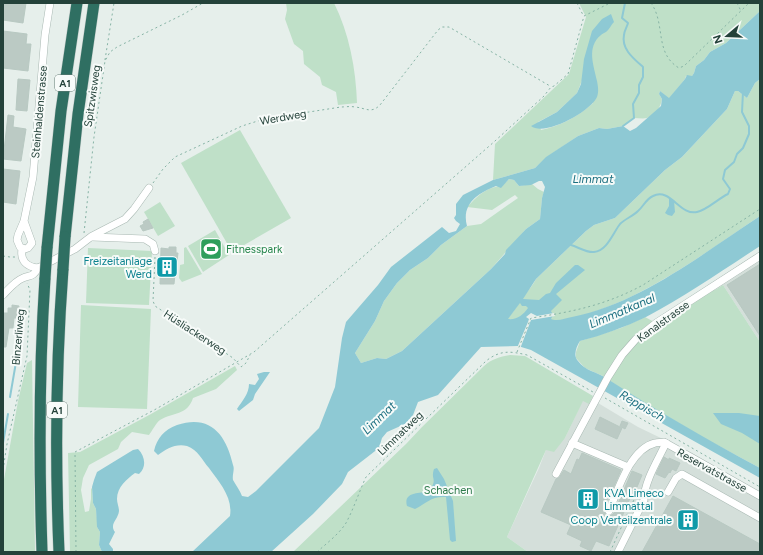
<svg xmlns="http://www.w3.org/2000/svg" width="763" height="555" viewBox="0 0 763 555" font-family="Figtree,sans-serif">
	<rect width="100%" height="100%" fill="#e6efeb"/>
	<!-- built -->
	<g fill="#d4dfda">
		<path d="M760 251V342L723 285 715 290 711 284Z"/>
		<path d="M583 400 591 404 593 400 638 427 692 453 760 493V552H528L507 537 539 468 546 450 565 438Z"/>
	</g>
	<!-- green -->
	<g fill="#bfe0c8" fill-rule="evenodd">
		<path d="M286 3H334C349 33 356 69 357 103L338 105 336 92 322 85 320 77 304 64 303 51 294 44 285 19 287 10Z"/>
		<path d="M579 3H760V11L726 43 710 52 704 60 696 66 694 73 692 76H686L685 79 669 99 660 91 659 94 662 99C661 107 655 115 647 118 643 119 638 118 634 118L623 126 607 129 599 128 578 136 547 157 535 168 493 180 495 144 569 74 586 17ZM583 78 593 103C579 116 560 126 541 130L538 122 557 112 577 93Z"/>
		<path d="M760 79V216C692 261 594 339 507 319 515 311 520 301 527 292 530 288 533 285 536 279L586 231 594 225 615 218 665 170 682 157 727 109 735 91H738L747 98 755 83Z"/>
		<path d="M240 130 291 218 232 252 181 163Z"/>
		<path d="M509 179 514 180 519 186 532 184 538 189 544 192 542 198 540 219 526 229 491 269 402 351 386 359 377 358 361 363 355 353 375 321 384 301 397 283 410 270 428 258 441 245 467 226 481 224 518 198 515 195 492 210 467 207C473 201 479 194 487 190 496 185 502 188 509 179Z"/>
		<path d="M160 202 175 226 158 236 144 212Z"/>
		<path d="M215 230 229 255 203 272 188 246Z"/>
		<path d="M186 247 202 274 182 282 179 278 180 265 184 264V248Z"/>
		<path d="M88 248 152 251 149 305 86 303Z"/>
		<path d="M723 285 760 342V468L704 438 623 390 605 377 585 368 576 358V352L580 341 621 328 645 317 656 323 713 287 715 290Z"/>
		<path d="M81 305 151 309 147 409 78 407Z"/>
		<path d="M510 355 525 356 593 396 589 404 583 401 565 438 554 452 546 450 507 537 528 552H293L406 444 422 427 484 366C492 359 499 357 510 355Z"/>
		<path d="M32 360 35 552H3V485L18 401 27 363Z"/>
		<path d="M235 366 237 370 216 389 193 398C187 416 173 412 160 420 156 423 152 431 149 435L132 432 121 442 118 449 89 465 83 478 81 490 85 512 89 511 91 499V489L92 488 93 503 96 509 97 519V527L100 532 99 545 102 552H70L68 453 80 452 151 414Z"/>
	</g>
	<!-- water -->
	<g fill="#8ec9d4" fill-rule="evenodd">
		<path d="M760 11V79L755 83 747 98 738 91H735L727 109 682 157 665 170 615 218 594 225 586 231 536 279 523 299 539 300 546 294 550 293 556 283 575 265H578L585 270 556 294 562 300 551 311 553 315 551 319C557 322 566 318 572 317 641 303 702 254 760 216V246C723 270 686 296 646 317 625 327 603 335 580 341 576 347 573 356 578 361 585 371 597 372 606 378 656 410 708 440 760 468V478L531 350 518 346 481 347 438 395 418 402 413 415 405 424 387 432 382 438 379 448 348 472 342 484 313 514 271 552H192L230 516C233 497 219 482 209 468 202 460 198 450 187 446 176 443 166 449 158 455L154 451C157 438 164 430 177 425 210 414 226 434 233 465 235 469 232 475 233 480 236 485 240 491 242 496L248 497 256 491 319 428 335 387 342 338 346 322 378 285 391 267 442 227 449 233 456 231 460 224 456 221 454 218 456 215V204L463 195 493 180 535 168 546 157 578 136 599 128 607 129 623 126 630 131 636 128 661 106 662 99 659 94 660 91 669 98 685 79 687 75 692 76 694 73 696 66 704 60 710 52 726 43ZM509 179 514 180 519 186 531 185 539 181H542L545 187 542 198 540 219 526 229 506 250 505 254 491 269 402 351 386 359 377 358 361 363 355 353 375 321 384 301 397 283 410 270 428 258 441 245 467 226C461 204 478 193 496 186L501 188ZM520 303 522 306H526L528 308C523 315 517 320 508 319Z"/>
		<path d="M611 14 614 22C611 25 609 30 606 32 604 33 602 34 601 35 586 47 594 66 597 81 598 86 599 92 597 97 591 111 545 137 531 126L533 125 557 112 577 93 581 84 584 59 592 31 602 19Z"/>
		<path d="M669 198 674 201 675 212 672 216 668 215 665 213 669 206Z"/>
		<path d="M264 372H270L255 394 253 400 239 411 237 409C242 401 249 394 249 384L255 385 259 379 257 374Z"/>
		<path d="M713 413H739L760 416V444L742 433 721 424Z"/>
		<path d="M138 449C145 456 147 467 139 474L135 473C127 479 117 487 117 499 117 503 119 507 119 511 118 520 109 524 115 532L109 544 113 549V552H102L99 545 100 532 97 527 96 509 93 503 92 487 94 480 97 472 133 450Z"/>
		<path d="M437 468 444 479 453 501 456 541 452 542 450 540 446 497C431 496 427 503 415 509L407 506C403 492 419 493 428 492 439 478 430 481 434 469Z"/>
	</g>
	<!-- pier -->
	<path fill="#e6efeb" d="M531 313 537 316 554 313 555 316 531 320 520 349 519 347 517 348 528 322 529 319 526 317Z"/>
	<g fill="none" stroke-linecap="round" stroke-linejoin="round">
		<!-- stream -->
		<g stroke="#8ec9d4" stroke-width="2">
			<path d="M623 126 634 118 633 104 639 93V85L643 77V67C634 59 621 49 624 35 624 31 627 27 628 23L622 18 625 3"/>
			<path d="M571 245C578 247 587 253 594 252 607 251 613 233 620 224 625 219 633 216 638 211 643 207 646 199 653 196 670 187 680 216 697 212 707 210 719 198 728 194L730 189 723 179 725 170 734 162 737 154 743 148 749 134V126L742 112 743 92"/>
			<path d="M10 397 21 333"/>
			<path d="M3 443 8 414"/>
		</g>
	</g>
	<!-- building -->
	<g fill="#bbcac4" stroke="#b8c9c2">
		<path d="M3 3H26L23 23 3 20Z"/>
		<path d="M3 31 27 34 26 44H31L28 71 3 68Z"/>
		<path d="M18 79 30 80 27 111 16 110Z"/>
		<path d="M8 115 14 116 13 127 26 129 21 161 3 159Z"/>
		<path d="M3 169 20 171 16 204 3 202Z"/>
		<path d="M148 219 153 228 143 231 140 226 144 224 143 222Z"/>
		<path d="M169 247H176V253H178L177 261 172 260V274H175L174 284H160L161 248 169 249Z"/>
		<path d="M760 264V336L727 285Z"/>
		<path d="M12 305 19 306 17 318H14L13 328H9L6 347H3L4 313H8V308H12Z"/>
		<path d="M600 417 622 428 617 439 595 429Z"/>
		<path d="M622 421 628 423 625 429 620 426Z"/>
		<path d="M582 453 621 470 604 509 605 514 608 516 612 515 614 513 632 471 642 475 637 487H635L609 546 596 541 591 551 580 546 582 541 567 534 571 525 541 512 556 479 559 478 564 470 571 474 577 459 579 460Z"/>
		<path d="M664 457 669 460V458L680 463 676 471 672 469 670 473 669 472 665 478 656 474Z"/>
		<path d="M673 496 760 544V552H642Z"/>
	</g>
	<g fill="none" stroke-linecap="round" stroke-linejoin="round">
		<!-- minor casing -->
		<g stroke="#a8b8b2" stroke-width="8">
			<g id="minor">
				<path d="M24 221 32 243 28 248 25 249 20 247 17 240 18 235 24 221 33 177 45 35 50 3"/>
				<path d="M92 237 145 239 153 244 155 251"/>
				<path d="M22 249C20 261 27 267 38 268L75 249 92 236 125 219 134 209 149 188"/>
				<path d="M3 295C8 290 15 281 23 278 31 275 33 277 38 268"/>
				<path d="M572 443 628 467"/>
				<path d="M556 474 608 377 622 355 636 339 656 323 760 256"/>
				<path d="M668 492 676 478 682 474 760 518"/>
				<path d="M609 511C618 490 630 449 655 443 658 442 661 443 664 442L760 496"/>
				<path d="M618 552 644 500C644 482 658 460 666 443"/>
			</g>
		</g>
		<!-- highway casing -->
		<g stroke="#c2cac8" stroke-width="12">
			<g id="highway">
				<path d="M65 237 78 114 94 3"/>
				<path d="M47 248 61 111 77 3"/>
				<path d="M42 552C39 461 39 369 45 278"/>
				<path d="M59 552C55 458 56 363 63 269"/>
			</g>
		</g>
		<!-- path -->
		<g stroke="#86b3a5" stroke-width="1" stroke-dasharray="2 3" stroke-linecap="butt">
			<path d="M577 3 583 15"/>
			<path d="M651 3C666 24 654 53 679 68L684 66 749 3"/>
			<path d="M737 3 741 11"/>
			<path d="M105 60 114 3"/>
			<path d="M153 183 163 169 175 157 242 126 264 119 341 107C345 107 350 106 355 107 366 108 371 114 380 105L438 30 442 27H449L550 86"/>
			<path d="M84 233 94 137 105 61 110 52 117 47 182 15 203 3"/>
			<path d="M3 256 10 257H15"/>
			<path d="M155 257 153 301 155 306 233 358 241 367 246 363 250 355"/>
			<path d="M517 352 531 318C572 312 606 305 643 285L760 209"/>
			<path d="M605 398 760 487"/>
			<path d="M3 470 7 444 27 356 30 290 27 283"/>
			<path d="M76 552 75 452 156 409 254 352 495 141 544 96 551 87 554 86 568 74 584 16 610 3"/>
			<path d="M317 552C327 543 339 534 346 523 354 508 359 492 366 477L486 361C500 350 510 351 527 355L593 392"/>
			<path d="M610 552 638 491"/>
		</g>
		<!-- minor -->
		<use href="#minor" stroke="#fff" stroke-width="7"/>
		<!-- highway -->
		<use href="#highway" stroke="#2f6f62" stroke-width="11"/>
		<!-- highway-bridge casing -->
		<g stroke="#c2cac8" stroke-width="12" stroke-linecap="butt">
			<g id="highway-bridge">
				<path d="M63 269 65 237"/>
				<path d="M45 278 47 248"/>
			</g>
		</g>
		<!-- highway-bridge -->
		<use href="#highway-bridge" stroke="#2f6f62" stroke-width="11"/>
	</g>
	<!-- icons -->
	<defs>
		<g id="stadium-square" transform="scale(1.15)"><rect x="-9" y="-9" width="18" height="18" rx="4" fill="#2e9e5b" stroke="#f7fbf9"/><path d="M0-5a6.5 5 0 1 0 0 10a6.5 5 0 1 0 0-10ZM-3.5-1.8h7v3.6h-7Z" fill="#fff"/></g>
		<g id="building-square" transform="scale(1.15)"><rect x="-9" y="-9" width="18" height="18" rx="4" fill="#0f9aa8" stroke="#f7fbf9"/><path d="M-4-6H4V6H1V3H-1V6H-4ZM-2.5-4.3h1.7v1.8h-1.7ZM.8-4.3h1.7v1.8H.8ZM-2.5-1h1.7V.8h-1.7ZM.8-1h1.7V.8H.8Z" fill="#fff"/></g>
	</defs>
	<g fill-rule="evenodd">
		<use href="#stadium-square" x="211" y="249"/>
		<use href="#building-square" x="167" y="267"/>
		<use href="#building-square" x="588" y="499"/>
		<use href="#building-square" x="688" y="520"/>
	</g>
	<g text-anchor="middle" stroke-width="4" stroke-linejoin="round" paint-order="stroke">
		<!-- shield labels -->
		<g fill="#f7fbf9" stroke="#637a73" stroke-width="1">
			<rect x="55" y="75" width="20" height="16" rx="3"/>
			<rect x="47" y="402" width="20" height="16" rx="3"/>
		</g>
		<g font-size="10" font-weight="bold" fill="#24423a">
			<text x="65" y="87">A1</text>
			<text x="57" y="414">A1</text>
		</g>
		<!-- street labels -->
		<g font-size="11" fill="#24423a" stroke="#f7fbf9">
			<text transform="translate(92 96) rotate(-82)" y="4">Spitzwisweg</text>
			<text transform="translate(39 112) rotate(-85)" y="4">Steinhaldenstrasse</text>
			<text transform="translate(283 117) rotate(-10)" y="4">Werdweg</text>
			<text transform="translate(663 321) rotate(-36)" y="4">Kanalstrasse</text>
			<text transform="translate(195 332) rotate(33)" y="4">Hüsliackerweg</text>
			<text transform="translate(18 337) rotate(-85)" y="4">Binzerliweg</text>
			<text transform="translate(400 433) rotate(-44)" y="4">Limmatweg</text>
			<text transform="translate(712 470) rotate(29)" y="4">Reservatstrasse</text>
		</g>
		<!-- leisure labels -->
		<g font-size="11" fill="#27864d" stroke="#f7fbf9" text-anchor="start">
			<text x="226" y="253">Fitnesspark</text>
		</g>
		<!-- culture labels -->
		<g font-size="11" fill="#0d838f" stroke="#f7fbf9" text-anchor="end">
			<text x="152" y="265">Freizeitanlage<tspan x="152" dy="13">Werd</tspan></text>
			<text x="604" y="497" text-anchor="start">KVA Limeco<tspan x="604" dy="13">Limmattal</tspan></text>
			<text x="672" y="524">Coop Verteilzentrale</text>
		</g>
		<!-- park labels -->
		<g font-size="11" fill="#2d7a4b" stroke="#f7fbf9">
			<text x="448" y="494">Schachen</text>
		</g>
		<!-- water labels -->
		<g font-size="12" font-style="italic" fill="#1c6f80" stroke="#f7fbf9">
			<text x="593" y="183">Limmat</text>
			<text transform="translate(622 311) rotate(-23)" y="4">Limmatkanal</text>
			<text transform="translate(642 406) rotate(30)" y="4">Reppisch</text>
			<text transform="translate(379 418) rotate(-44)" y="4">Limmat</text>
		</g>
	</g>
	<!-- border -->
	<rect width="763" height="555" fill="none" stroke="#24423a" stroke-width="8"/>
	<!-- north arrow -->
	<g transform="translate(727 36) rotate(251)" stroke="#f7fbf9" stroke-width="3" paint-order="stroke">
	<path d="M0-3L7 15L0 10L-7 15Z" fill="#24423a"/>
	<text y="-6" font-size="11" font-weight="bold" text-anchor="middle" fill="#24423a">N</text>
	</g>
</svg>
